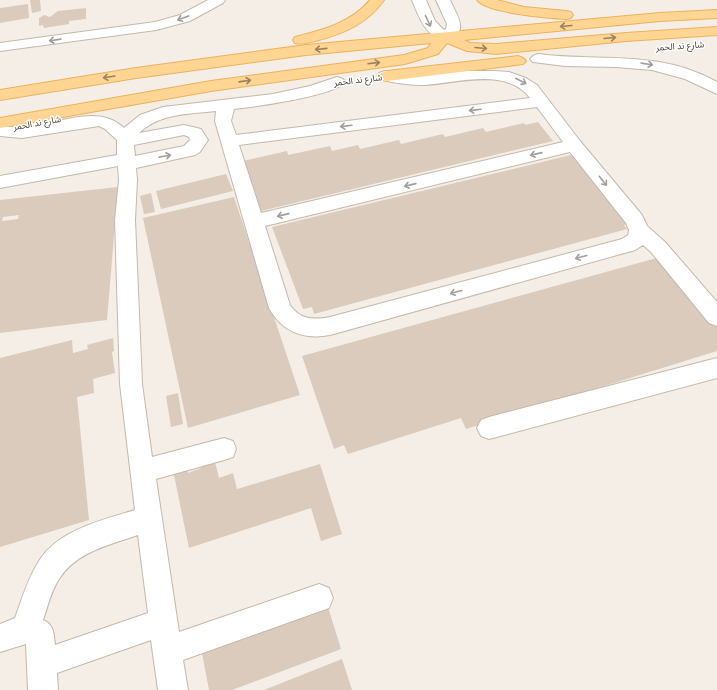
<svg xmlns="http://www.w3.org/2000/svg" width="717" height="690" viewBox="0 0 717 690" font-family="'Fira Sans','Noto Sans Arabic',sans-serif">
	<rect width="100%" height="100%" fill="#f4eee6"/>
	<!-- building -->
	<g fill="#dacbbd" fill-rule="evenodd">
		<path d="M30 0H40L41 11 32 13Z"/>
		<path d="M28 4 29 18 0 23V8Z"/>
		<path d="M86 8V19L69 21V24L44 28 43 25 39 26V18L44 15 50 17 58 11Z"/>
		<path d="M538 122 553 141 261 211 243 161 287 151 288 155 330 146 332 151 358 145 360 149 399 140 401 144 443 134 445 137 483 128 486 132 524 123 525 125Z"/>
		<path d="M575 154 631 223 624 225 627 229 314 314 312 307 303 309 272 227Z"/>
		<path d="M226 174 233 191 161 209 156 191Z"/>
		<path d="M118 187 107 320 0 333V200ZM19 215 18 219 2 221 3 217Z"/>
		<path d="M151 193 155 212 144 214 140 196Z"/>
		<path d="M234 197 300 395 188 428 143 218Z"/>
		<path d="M664 256 717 321V351L466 429 461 418 348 454 344 445 334 449 302 356Z"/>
		<path d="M113 338 114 351 112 352 115 373 93 379 94 393 77 397 89 520 0 547V358L72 340 73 353 88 349 87 345Z"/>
		<path d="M178 393 183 424 171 427 166 396Z"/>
		<path d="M215 462 219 478 233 473 237 489 320 464 342 534 321 541 311 508 189 548 173 470 186 465 188 473 201 468V466Z"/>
		<path d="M328 607 341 649 232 690H209L202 653Z"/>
		<path d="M342 659 352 690H264Z"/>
	</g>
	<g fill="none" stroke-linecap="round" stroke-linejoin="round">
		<!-- minor casing -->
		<g stroke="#c4b8aa" stroke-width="2">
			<g id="minor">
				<path d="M208 0H225L223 3 190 21 156 30 0 51V43L155 22 180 15Z"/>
				<path d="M412 0H426L435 21 444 30 446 29 447 24 436 0H450C458 18 471 34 444 40 425 36 419 17 412 0Z"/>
				<path d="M538 54C601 62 658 49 717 82V94L685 79 652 70 616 67 565 66 533 62 530 59 533 56Z"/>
				<path d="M385 71 425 75 466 71H495L509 72 526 78 537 85 580 141 642 215 647 226 665 242 717 302V326L709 323 651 252 643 245 635 250 628 252 330 335C304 340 282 332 269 308L215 121 216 111C189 114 160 113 139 133L184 125 201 129 208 140 200 152 195 155 136 168 137 180 135 220 142 384 152 457 224 438 233 441 236 449 233 457 224 460 156 479 179 632 319 584 329 588 333 598 329 608 183 660 188 690H158L151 640 57 673 58 690H28L26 644 0 652V624L15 618C22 599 28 578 39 561 58 530 102 520 135 510L120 384 115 220 119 180 118 166 0 188V176L117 155V140L105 129 99 126 22 138 0 136V126C7 126 15 128 22 128 54 126 97 102 124 128L140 115 163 107 273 94 310 86 337 77 343 79 345 82C335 96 253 107 234 109L231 121 236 135 530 98C507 67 458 83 425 85 411 85 394 83 379 79L377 76 379 73ZM537 107 563 142 261 213 239 145ZM184 135 189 137 190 140 184 146 135 156 134 145ZM570 152 626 223 629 230 628 235 622 239 330 317C314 320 300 320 290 305L265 226ZM138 535 148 613 55 645C54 635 54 624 43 620 48 606 51 591 59 579 76 552 109 545 138 535Z"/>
				<path d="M717 358V378L489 439 481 436 477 428 481 420 489 417Z"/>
			</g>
		</g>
		<!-- major casing -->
		<g stroke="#eeb15a" stroke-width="2">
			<g id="major">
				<path d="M370 0H384C368 23 345 33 319 40 311 42 303 45 295 43L293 40 295 37C322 30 351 23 370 0Z"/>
				<path d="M477 0H497L524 7 566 11 571 12 573 15 571 18 566 19C549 18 486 13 477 0Z"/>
				<path d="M717 10V18L660 21 464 40 470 43 496 44 626 33 717 27V35L626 41 496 54 467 51 447 43 438 54 405 64 211 91 0 128V118L211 81 404 55 428 48 431 43 306 55 136 78 0 100V90L136 68 306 45 660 13Z"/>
				<path d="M518 56 523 58 526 61 523 64 387 81 381 79 379 76 381 73 387 71Z"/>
			</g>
		</g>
		<!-- minor -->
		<use href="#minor" fill="#fff" fill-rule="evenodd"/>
		<!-- major -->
		<use href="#major" fill="#ffd594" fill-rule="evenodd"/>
	</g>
	<!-- one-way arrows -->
	<defs><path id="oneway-shaft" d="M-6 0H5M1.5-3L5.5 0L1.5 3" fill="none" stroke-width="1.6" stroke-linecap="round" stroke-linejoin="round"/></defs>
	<g stroke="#a49e9a">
		<use href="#oneway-shaft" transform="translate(183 18) rotate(160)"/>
		<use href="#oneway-shaft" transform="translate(428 21) rotate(65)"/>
		<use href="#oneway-shaft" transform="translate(55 40) rotate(172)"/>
		<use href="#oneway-shaft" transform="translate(647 64) rotate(8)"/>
		<use href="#oneway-shaft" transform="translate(521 81) rotate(27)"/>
		<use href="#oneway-shaft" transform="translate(475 110) rotate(173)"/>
		<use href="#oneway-shaft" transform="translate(346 126) rotate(173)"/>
		<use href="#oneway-shaft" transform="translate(536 154) rotate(167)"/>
		<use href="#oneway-shaft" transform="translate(165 156) rotate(-12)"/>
		<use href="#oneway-shaft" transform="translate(603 181) rotate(51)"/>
		<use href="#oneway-shaft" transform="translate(410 185) rotate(167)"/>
		<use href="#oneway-shaft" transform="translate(283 215) rotate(167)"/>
		<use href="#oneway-shaft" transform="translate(581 257) rotate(165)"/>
		<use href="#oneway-shaft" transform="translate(456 292) rotate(165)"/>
	</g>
	<g stroke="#9a825f">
		<use href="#oneway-shaft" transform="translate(566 26) rotate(175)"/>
		<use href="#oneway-shaft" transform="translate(610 38) rotate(-5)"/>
		<use href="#oneway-shaft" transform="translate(481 48) rotate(5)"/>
		<use href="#oneway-shaft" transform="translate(321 49) rotate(174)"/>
		<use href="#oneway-shaft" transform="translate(374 63) rotate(-7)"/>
		<use href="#oneway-shaft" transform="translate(109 77) rotate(171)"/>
		<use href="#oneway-shaft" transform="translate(245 81) rotate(-8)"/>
	</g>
	<g text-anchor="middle" stroke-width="3" stroke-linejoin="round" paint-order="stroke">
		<!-- far-street labels -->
		<g font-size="9" fill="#483e34" stroke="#fff">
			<text transform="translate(680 46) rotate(-4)" y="3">شارع ند الحمر</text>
			<text transform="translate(358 80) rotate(-7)" y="3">شارع ند الحمر</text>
			<text transform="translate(37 123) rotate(-10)" y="3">شارع ند الحمر</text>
		</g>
	</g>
</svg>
